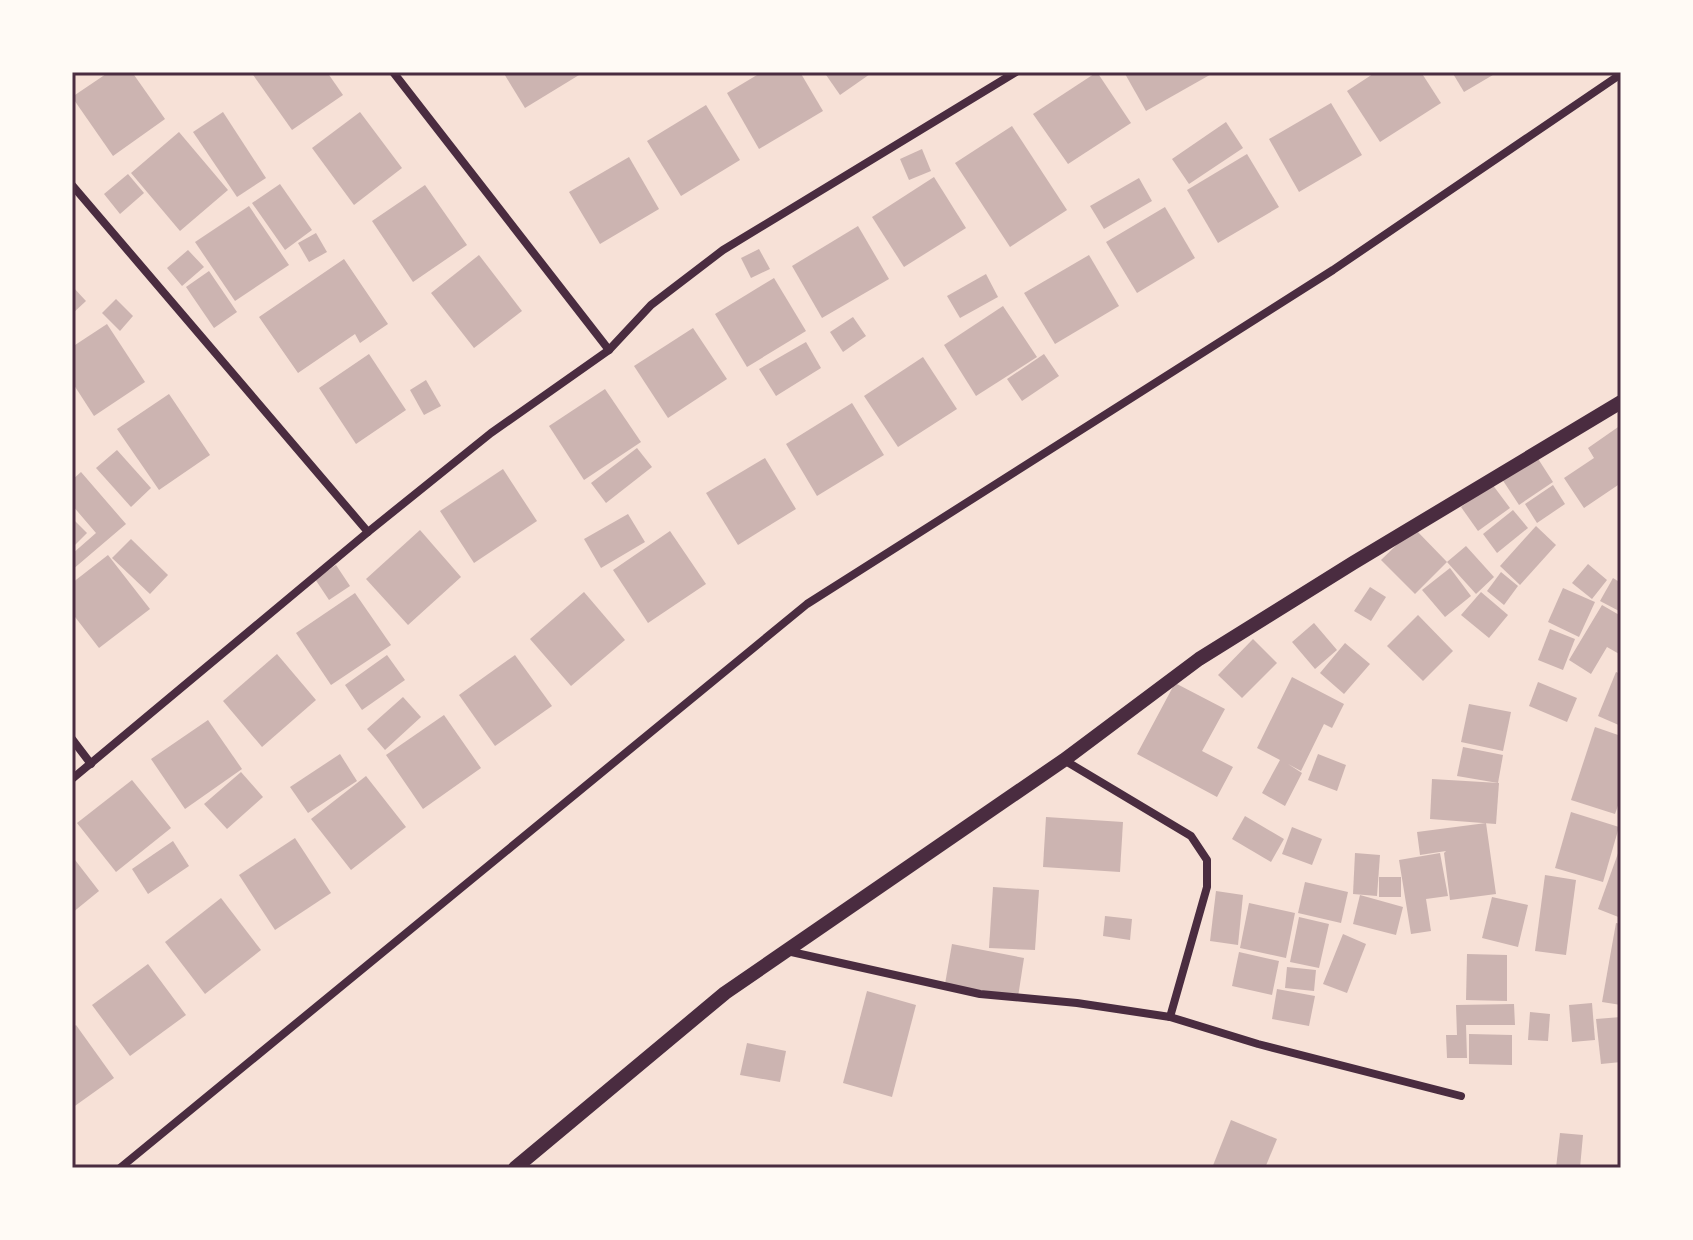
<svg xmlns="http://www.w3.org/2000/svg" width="1693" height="1240" viewBox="0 0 1693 1240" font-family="'Nunito Sans',sans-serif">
	<rect width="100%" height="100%" fill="#f7e1d7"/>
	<!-- building -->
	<g fill="#ccb4b1">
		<path d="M109 72H132L165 119 113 156 72 97Z"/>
		<path d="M251 72H327L343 95 292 130Z"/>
		<path d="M503 72H584L525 108Z"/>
		<path d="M762 72H800L823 111 759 149 727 93Z"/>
		<path d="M824 72H873L840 95Z"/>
		<path d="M1097 72 1131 123 1068 164 1033 114Z"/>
		<path d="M1124 72H1215L1146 111Z"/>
		<path d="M1376 72H1421L1441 103 1380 142 1347 91Z"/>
		<path d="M1452 72H1498L1464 92Z"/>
		<path d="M1331 103 1362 155 1299 192 1269 139Z"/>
		<path d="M706 105 740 160 681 196 647 141Z"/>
		<path d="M223 112 266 178 237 197 193 132Z"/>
		<path d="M360 112 402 168 354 205 312 148Z"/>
		<path d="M1226 122 1243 148 1189 184 1172 159Z"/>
		<path d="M1012 126 1067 210 1010 247 955 163Z"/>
		<path d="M179 132 228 190 180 231 131 173Z"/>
		<path d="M922 149 931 171 909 180 900 159Z"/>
		<path d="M1247 154 1279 207 1218 243 1187 190Z"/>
		<path d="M629 157 659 209 600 244 569 192Z"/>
		<path d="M128 174 144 193 120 214 104 194Z"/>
		<path d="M934 177 966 228 904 267 872 217Z"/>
		<path d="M1139 178 1152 201 1104 229 1090 206Z"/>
		<path d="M280 184 312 230 285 250 252 203Z"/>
		<path d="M425 185 467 245 413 282 372 221Z"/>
		<path d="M249 206 289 265 235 301 195 242Z"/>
		<path d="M1165 207 1195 258 1137 293 1106 242Z"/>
		<path d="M858 226 889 279 822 318 792 266Z"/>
		<path d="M316 233 327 252 309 262 298 243Z"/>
		<path d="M759 249 770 269 751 278 741 258Z"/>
		<path d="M188 250 204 267 182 286 167 268Z"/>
		<path d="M479 255 522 311 474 348 431 293Z"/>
		<path d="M1089 255 1119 306 1055 344 1024 293Z"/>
		<path d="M344 259 388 324 360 343 355 334 298 373 259 317Z"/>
		<path d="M209 271 237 312 214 328 186 287Z"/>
		<path d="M986 274 998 297 960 318 947 296Z"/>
		<path d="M774 278 806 331 747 367 715 314Z"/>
		<path d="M72 286 86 301 72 314Z"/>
		<path d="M116 299 133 316 120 331 102 313Z"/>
		<path d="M1003 306 1037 357 976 396 944 345Z"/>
		<path d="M853 317 866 336 843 352 830 332Z"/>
		<path d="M107 324 145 382 94 416 72 382V347Z"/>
		<path d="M693 328 727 379 668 418 634 366Z"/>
		<path d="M806 342 821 368 776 396 759 369Z"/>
		<path d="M369 354 406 410 356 444 319 388Z"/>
		<path d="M1044 354 1059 376 1022 401 1007 379Z"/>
		<path d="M923 357 957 409 898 447 864 396Z"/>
		<path d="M426 380 441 406 424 415 410 390Z"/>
		<path d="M605 389 641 442 584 480 549 426Z"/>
		<path d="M169 394 210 455 159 490 117 429Z"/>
		<path d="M852 403 884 455 817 496 786 444Z"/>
		<path d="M1621 425V483L1584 508 1564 478 1594 458 1588 448Z"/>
		<path d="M637 448 652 467 606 503 591 483Z"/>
		<path d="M117 450 151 488 131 507 96 468Z"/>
		<path d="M1535 454 1553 482 1519 505 1500 476Z"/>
		<path d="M765 458 796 509 738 545 706 493Z"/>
		<path d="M503 469 537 521 474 563 440 511Z"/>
		<path d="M81 472 126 524 72 570V554L96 533 72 505V480Z"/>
		<path d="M1492 484 1510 508 1478 531 1461 507Z"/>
		<path d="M1553 485 1565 504 1537 523 1525 504Z"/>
		<path d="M1513 510 1528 528 1497 553 1483 534Z"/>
		<path d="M628 514 645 542 601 568 584 539Z"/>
		<path d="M72 518 87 533 72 548Z"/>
		<path d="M1536 526 1556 545 1520 585 1500 566Z"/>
		<path d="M1414 528 1447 562 1415 594 1381 560Z"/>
		<path d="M420 530 461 577 408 625 366 579Z"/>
		<path d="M670 531 706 584 648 623 613 570Z"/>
		<path d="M131 539 168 575 150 594 112 558Z"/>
		<path d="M1466 546 1494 577 1476 594 1447 562Z"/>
		<path d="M108 555 150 609 99 648 72 613V583Z"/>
		<path d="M1588 564 1607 580 1592 599 1572 583Z"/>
		<path d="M336 565 350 586 329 600 315 579Z"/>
		<path d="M1450 568 1471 596 1445 617 1422 590Z"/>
		<path d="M1501 572 1518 586 1504 605 1487 591Z"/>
		<path d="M1613 578 1621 583V612L1600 601Z"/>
		<path d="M1370 587 1386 597 1371 621 1354 611Z"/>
		<path d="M1563 588 1595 602 1579 637 1548 622Z"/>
		<path d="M584 592 625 640 571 686 530 639Z"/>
		<path d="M1481 592 1508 615 1489 638 1461 615Z"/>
		<path d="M355 593 391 645 331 685 296 633Z"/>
		<path d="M1602 605 1621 616V655L1607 647 1591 674 1569 660Z"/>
		<path d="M1418 615 1453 651 1423 681 1387 646Z"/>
		<path d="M1314 623 1337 650 1315 669 1292 642Z"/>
		<path d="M1550 629 1575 639 1563 670 1538 660Z"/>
		<path d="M1253 639 1277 663 1242 698 1218 675Z"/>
		<path d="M1345 643 1370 664 1344 694 1320 673Z"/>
		<path d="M277 654 316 700 262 747 223 701Z"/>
		<path d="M387 655 405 680 362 710 345 685Z"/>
		<path d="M515 655 552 706 495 746 459 695Z"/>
		<path d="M1616 672 1621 674V726L1598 716Z"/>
		<path d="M1292 677 1344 704 1332 728 1324 724 1301 771 1288 764 1302 773 1285 806 1262 793 1280 760 1257 748Z"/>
		<path d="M1538 682 1577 698 1567 722 1529 706Z"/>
		<path d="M1175 683 1225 709 1202 751 1233 767 1217 797 1137 754Z"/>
		<path d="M403 697 421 717 385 750 367 729Z"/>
		<path d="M1469 704 1511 712 1503 751 1461 742Z"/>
		<path d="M444 715 481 768 423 809 386 755Z"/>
		<path d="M208 720 242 769 185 809 151 759Z"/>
		<path d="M1595 727 1621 736V797L1615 814 1571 800Z"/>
		<path d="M1463 747 1503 755 1498 783 1457 776Z"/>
		<path d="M340 754 357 781 308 813 290 787Z"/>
		<path d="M1318 754 1346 765 1337 791 1308 780Z"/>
		<path d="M241 772 263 797 227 829 204 804Z"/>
		<path d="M366 776 406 827 351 870 311 819Z"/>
		<path d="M1432 779 1499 783 1496 824 1430 819Z"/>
		<path d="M132 780 171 828 116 872 77 823Z"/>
		<path d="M1571 812 1619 827 1603 882 1555 868Z"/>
		<path d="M1245 816 1284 839 1271 862 1232 839Z"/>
		<path d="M1046 817 1123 822 1120 872 1043 867Z"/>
		<path d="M1486 823 1496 894 1450 900 1444 853 1446 851 1420 855 1417 832Z"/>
		<path d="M1292 827 1322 839 1312 865 1282 854Z"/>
		<path d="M295 838 331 893 275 930 239 875Z"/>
		<path d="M173 841 189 866 148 894 132 869Z"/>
		<path d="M1621 845V918L1598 909Z"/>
		<path d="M1355 853 1380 855 1377 896 1353 894Z"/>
		<path d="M1440 853 1448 896 1426 899 1431 931 1411 934 1399 860Z"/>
		<path d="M72 856 99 891 72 913Z"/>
		<path d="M1545 875 1576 880 1566 955 1535 951Z"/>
		<rect x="1379" y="877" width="22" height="20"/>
		<path d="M1305 882 1348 892 1341 923 1298 913Z"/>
		<path d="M993 887 1039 890 1035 950 989 948Z"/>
		<path d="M1216 891 1243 895 1238 945 1210 941Z"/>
		<path d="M1360 895 1403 907 1396 935 1353 924Z"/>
		<path d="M1492 897 1528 905 1518 947 1482 938Z"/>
		<path d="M221 898 261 950 205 994 165 942Z"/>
		<path d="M1249 903 1295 913 1286 958 1240 948Z"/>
		<path d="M1105 916 1132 919 1130 940 1103 936Z"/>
		<path d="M1299 917 1329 924 1319 968 1290 962Z"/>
		<path d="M1616 923 1621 924V1005L1602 1002Z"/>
		<path d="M1343 934 1366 944 1347 993 1323 984Z"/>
		<path d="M952 944 1024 958 1018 997 945 984Z"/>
		<path d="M1239 952 1279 961 1272 995 1232 986Z"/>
		<path d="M1467 954 1507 955V1001L1466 1000Z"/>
		<path d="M148 964 186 1015 130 1056 92 1005Z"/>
		<path d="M1287 967 1316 970 1314 991 1285 988Z"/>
		<path d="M1277 989 1315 996 1309 1026 1272 1019Z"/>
		<path d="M867 991 916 1005 892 1097 843 1083Z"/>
		<path d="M1592 1003 1595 1040 1572 1042 1569 1005Z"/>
		<path d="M1514 1004 1515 1025H1466L1467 1058H1447L1446 1035H1457L1456 1005Z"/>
		<path d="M1530 1012 1550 1014 1548 1041 1528 1040Z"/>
		<path d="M1621 1017V1062L1601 1064 1596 1019Z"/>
		<path d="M76 1025 114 1078 72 1108V1028Z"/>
		<path d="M1469 1034 1512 1035V1065L1469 1064Z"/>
		<path d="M747 1043 786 1051 780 1082 740 1075Z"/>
		<path d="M1231 1120 1277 1139 1265 1168H1212Z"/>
		<path d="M1560 1133 1583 1135 1580 1168H1556Z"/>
	</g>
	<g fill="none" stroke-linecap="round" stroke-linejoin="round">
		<!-- minor -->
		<g stroke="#4a2c40" stroke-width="8">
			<path d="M393 72 609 350"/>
			<path d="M72 185 368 532"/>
			<path d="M72 739 91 764"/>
			<path d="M1064 760 1191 836 1207 860V887L1170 1017"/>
			<path d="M72 779 368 532 491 433 609 350 651 305 723 250 1016 72"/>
			<path d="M787 951 980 994 1077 1003 1170 1017 1258 1044 1461 1096"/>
			<path d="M120 1168 807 604 1333 270 1621 74"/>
		</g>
		<!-- tertiary -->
		<path stroke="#4a2c40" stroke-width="14" d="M515 1168 725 993 1064 760 1199 659 1353 563 1621 402"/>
	</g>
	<!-- border -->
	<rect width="1693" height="1240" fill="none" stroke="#fffaf5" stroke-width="148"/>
	<rect x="74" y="74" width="1545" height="1092" fill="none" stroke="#4a2c40" stroke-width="3"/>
</svg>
